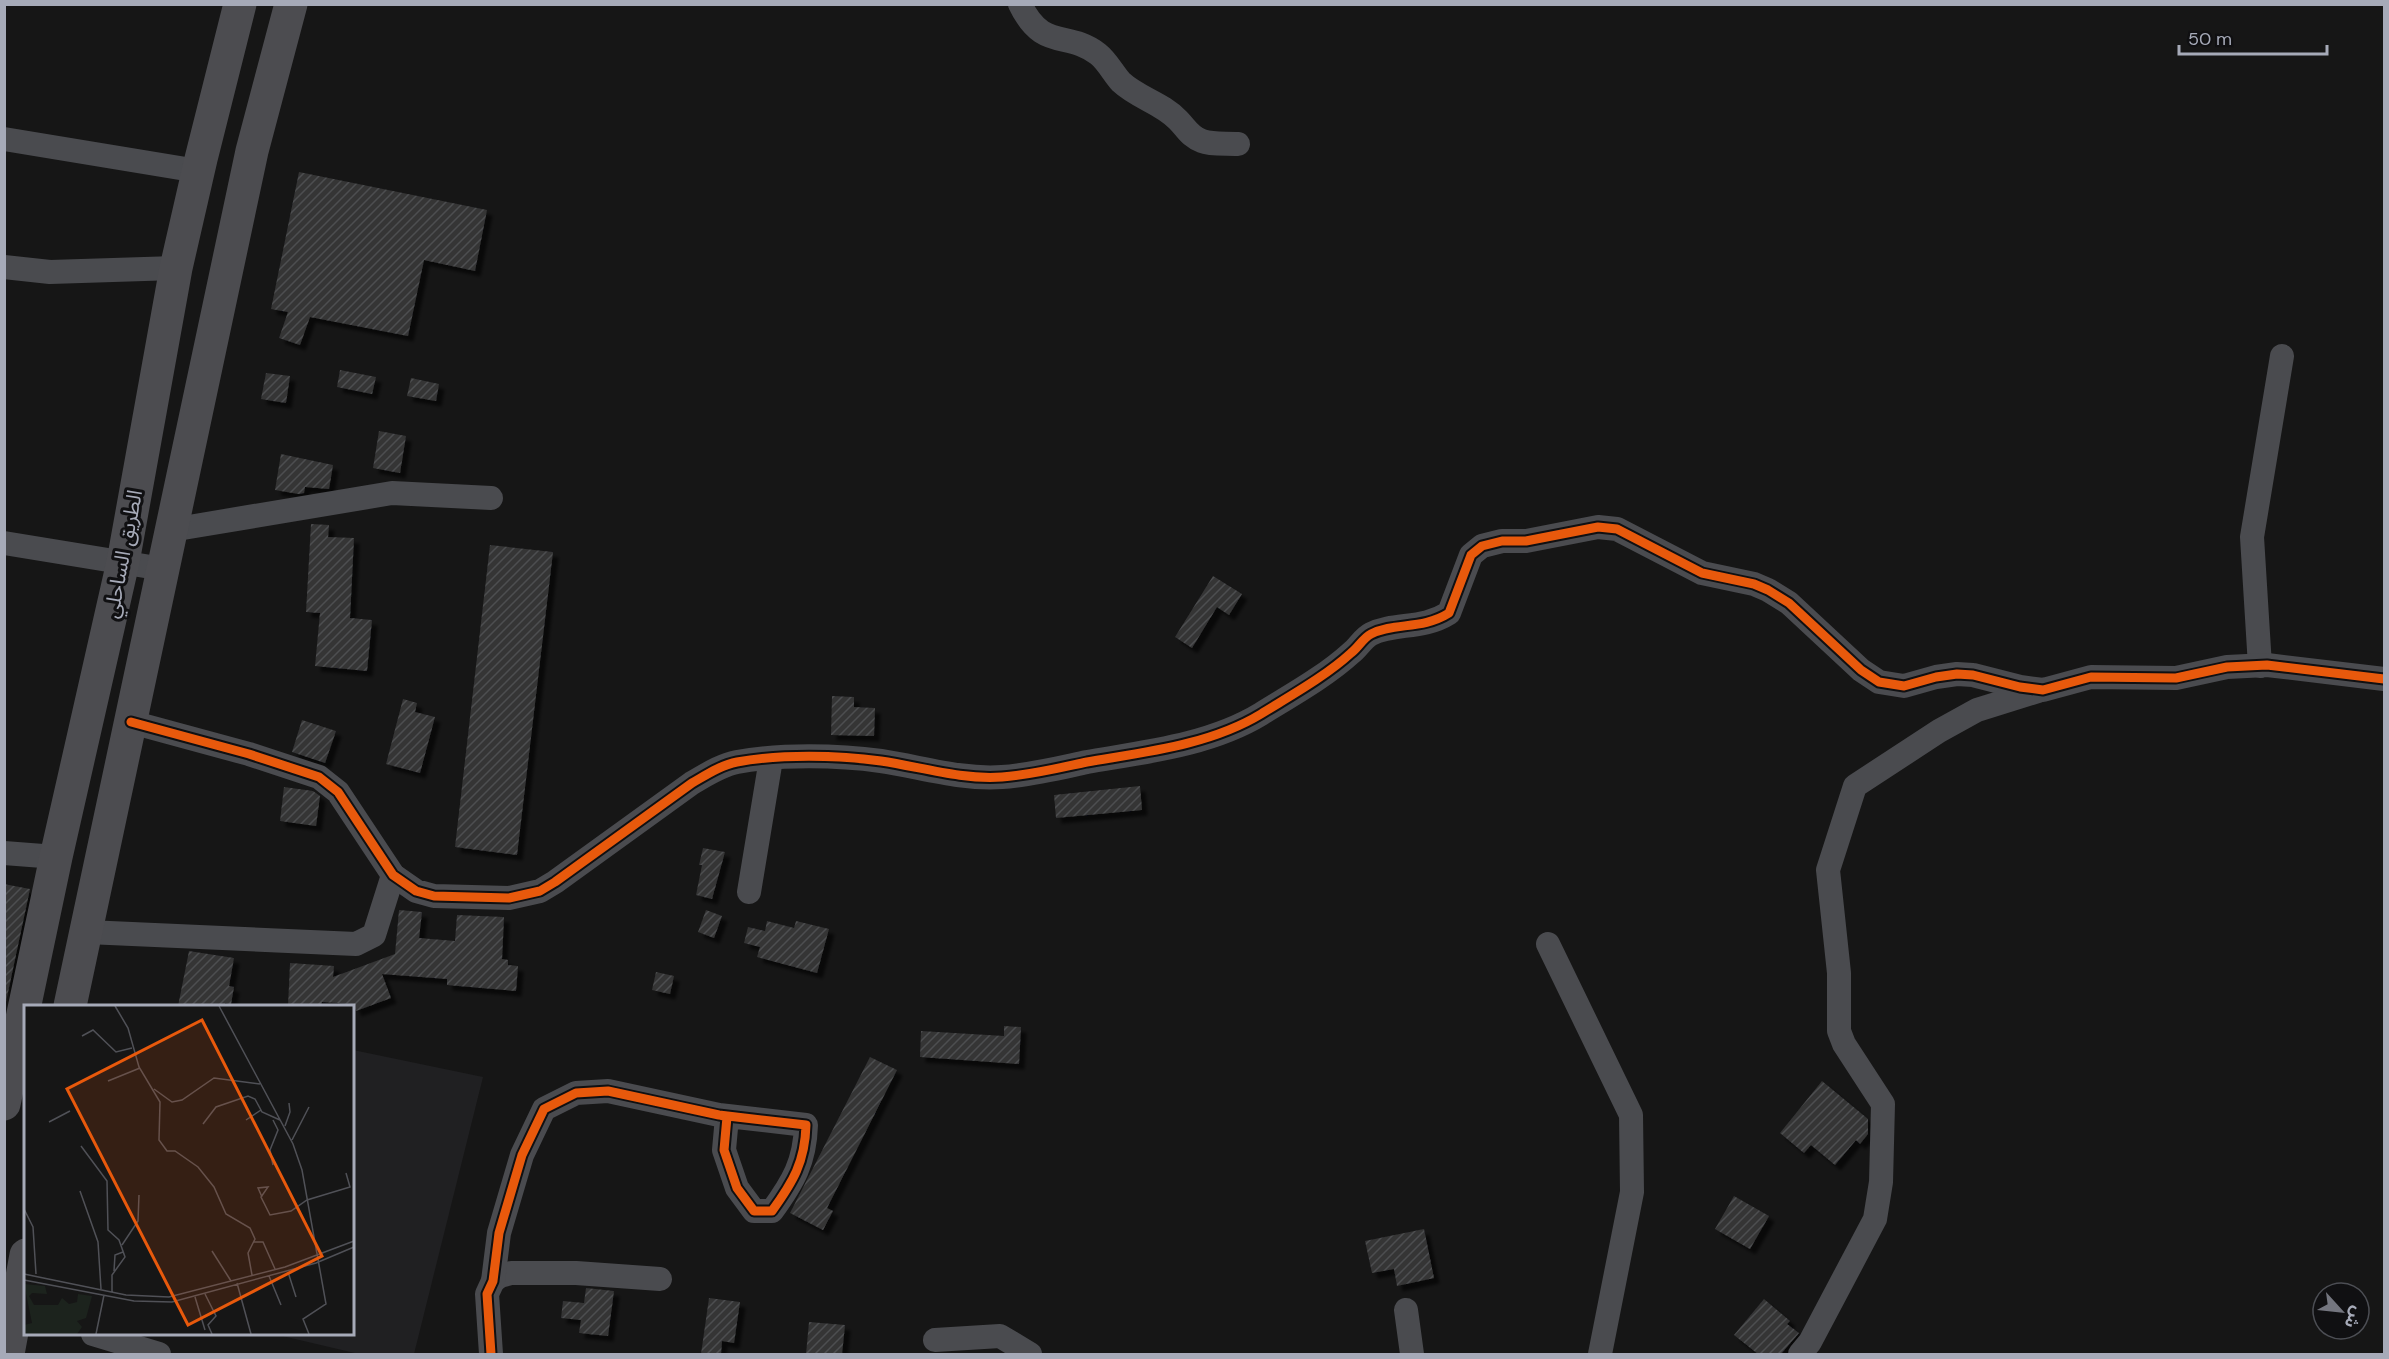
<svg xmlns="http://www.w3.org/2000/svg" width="2389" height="1359" viewBox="0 0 2389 1359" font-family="'DM Sans','Noto Sans Arabic',sans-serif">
	<defs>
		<pattern id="building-hatch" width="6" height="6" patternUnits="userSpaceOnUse" patternTransform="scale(1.5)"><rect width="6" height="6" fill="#343435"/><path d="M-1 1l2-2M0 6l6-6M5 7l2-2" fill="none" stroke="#4e4f50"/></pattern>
		<filter id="shadow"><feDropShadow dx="5.5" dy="5.5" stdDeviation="1.5" flood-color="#0009"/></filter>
	</defs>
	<rect width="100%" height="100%" fill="#161616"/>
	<!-- built -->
	<path fill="#202022" d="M353 1050 483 1077 414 1354H359L274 1334H352Z"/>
	<!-- building -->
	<g fill="url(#building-hatch)" filter="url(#shadow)">
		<path d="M299 172 487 210 475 271 424 260 408 336 310 317 300 345 279 338 288 312 271 309Z"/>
		<path d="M340 370 376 377 372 394 337 387Z"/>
		<path d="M266 373 290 376 286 403 261 399Z"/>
		<path d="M411 378 439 384 436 401 407 396Z"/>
		<path d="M379 431 406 436 400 473 373 468Z"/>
		<path d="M281 454 333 465 329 489 305 487 304 493 299 494 275 490Z"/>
		<path d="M311 524 329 525 328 537 354 538 350 618 372 620 367 671 315 666 320 613 306 612Z"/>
		<path d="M490 545 553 552 517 855 455 847Z"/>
		<path d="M1213 576 1242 594 1229 615 1217 607 1192 648 1175 637Z"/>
		<path d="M832 696 854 697V707L875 708 874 736 831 735Z"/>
		<path d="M403 699 417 703 415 712 435 717 420 773 386 764Z"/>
		<path d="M302 720 336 731 325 763 292 752Z"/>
		<path d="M1140 786 1142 810 1056 818 1054 795Z"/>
		<path d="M284 787 313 791 320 796 316 826 280 821Z"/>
		<path d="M703 848 725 852 712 899 696 895 702 865H699Z"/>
		<path d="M4 884 30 889 4 1011Z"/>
		<path d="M399 910 422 912 419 938 455 941 457 915 504 917 502 959 508 960V965L518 966 516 991 447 985V979L382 974 391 998 356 1011 353 1004 322 1002 321 1006H288L290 963 334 966 333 977 395 954Z"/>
		<path d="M706 910 722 916 714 938 698 932Z"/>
		<path d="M767 921 794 928 796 921 829 929 817 973 757 957 760 947 744 943 748 927 765 931Z"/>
		<path d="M189 951 234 958 229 986 234 987 231 1004 225 1003V1006H178Z"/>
		<path d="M656 972 674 976 670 994 652 990Z"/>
		<path d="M1004 1026 1021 1027 1019 1064 920 1057 921 1031 1004 1036Z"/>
		<path d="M870 1057 897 1070 827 1208 833 1211 823 1230 790 1213Z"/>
		<path d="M1822 1081 1868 1119V1134L1860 1144 1856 1140 1835 1165 1811 1145 1804 1153 1780 1133Z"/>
		<path d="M1734 1196 1769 1216 1750 1249 1715 1229Z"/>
		<path d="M1424 1229 1434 1278 1397 1286 1394 1269 1372 1273 1365 1241Z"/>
		<path d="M586 1288 614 1291 608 1336 579 1333 581 1320 561 1318 563 1301 584 1303Z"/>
		<path d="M709 1298 740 1302 734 1343 722 1341 721 1354H701Z"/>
		<path d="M1764 1299 1790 1321 1787 1324 1799 1333 1781 1354H1758L1734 1335Z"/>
		<path d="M809 1322 845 1325 842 1354H806Z"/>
	</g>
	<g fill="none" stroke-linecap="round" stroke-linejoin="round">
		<!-- minor -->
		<g stroke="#4a4b4f" stroke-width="24">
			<path d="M1020 4C1043 52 1067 30 1098 54 1107 61 1113 73 1121 82 1138 98 1162 103 1178 120 1186 128 1190 137 1202 141 1212 145 1227 143 1238 144"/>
			<path d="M4 139 198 171"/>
			<path d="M4 267 50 272 176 268"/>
			<path d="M171 530 392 493 491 498"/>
			<path d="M4 543 163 569"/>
			<path d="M2260 666 2252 537 2282 356"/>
			<path d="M131 722 249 754 319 777 338 792 393 875 416 891 434 896 509 898 540 891 555 882 692 783C706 775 721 765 737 762 780 754 838 755 881 761 921 767 962 780 1002 777 1031 775 1059 768 1087 762 1145 752 1210 745 1261 714 1290 696 1326 676 1351 653 1358 648 1363 638 1371 634 1395 622 1422 630 1449 613L1471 555 1482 546 1502 541H1526L1598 527 1617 529 1702 573 1754 584 1768 590 1789 603 1861 670 1879 682 1904 686 1936 677 1957 674 1973 675 2020 687 2043 690 2091 677 2176 678 2227 667 2267 665 2384 679"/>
			<path d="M4 853 56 857"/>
			<path d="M749 892 771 759"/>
			<path d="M87 932 356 944 374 935 393 875"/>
			<path d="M1548 944 1631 1115 1632 1192 1600 1354"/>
			<path d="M493 1281 500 1276 511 1273H576L660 1279"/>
			<path d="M1406 1310 1412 1354"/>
			<path d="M93 1334 159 1354"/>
			<path d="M935 1340 1000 1336 1030 1354"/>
			<path d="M491 1354 487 1294 493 1281 499 1233 522 1155 544 1109 576 1093 608 1091 719 1115 727 1117 724 1150 737 1188 754 1211H772C793 1182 805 1162 806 1125L719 1115"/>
			<path d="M1800 1354 1810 1342 1875 1219 1881 1182 1883 1104 1844 1044 1839 1031V973L1828 870 1855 786 1939 731 1977 710 2038 691"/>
		</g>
		<!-- highway -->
		<g stroke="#4c4c50" stroke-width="33">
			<path d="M70 1006 252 151 291 4"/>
			<path d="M4 1104 56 857 123 562 176 268 201 159 240 4"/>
			<path d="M8 1354 26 1255"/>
		</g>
		<!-- cycleway casing -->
		<g stroke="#101012" stroke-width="13">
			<g id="cycleway">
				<path d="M131 722 249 754 319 777 338 792 393 875 416 891 434 896 509 898 540 891 555 882 692 783C706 775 721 765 737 762 780 754 838 755 881 761 921 767 962 780 1002 777 1031 775 1059 768 1087 762 1145 752 1210 745 1261 714 1290 696 1326 676 1351 653 1358 648 1363 638 1371 634 1395 622 1422 630 1449 613L1471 555 1482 546 1502 541H1526L1598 527 1617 529 1702 573 1754 584 1768 590 1789 603 1861 670 1879 682 1904 686 1936 677 1957 674 1973 675 2020 687 2043 690 2091 677 2176 678 2227 667 2267 665 2384 679"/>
				<path d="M491 1354 487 1294 493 1281 499 1233 522 1155 544 1109 576 1093 608 1091 719 1115 727 1117 724 1150 737 1188 754 1211H772C793 1182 805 1162 806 1125L719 1115"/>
			</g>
		</g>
		<!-- cycleway -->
		<use href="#cycleway" stroke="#e8590c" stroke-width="9"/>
	</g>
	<g text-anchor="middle" stroke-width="6" stroke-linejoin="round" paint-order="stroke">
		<!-- street labels -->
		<g font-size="21" fill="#a6aab8" stroke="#101012">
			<text transform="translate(123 554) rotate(-79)" y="7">الطريق الساحلي</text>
		</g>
	</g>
	<!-- overview -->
	<g transform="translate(24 1005)">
		<rect width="330" height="330" fill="#161616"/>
		<path d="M0 279 21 281 23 289 8 288 5 291 10 300H34L38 293 45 299 53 297 54 289 68 291 62 313 53 316 58 322 53 329H0V320L8 318Z" fill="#1c231d"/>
		<path fill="none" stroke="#505157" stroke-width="1.5" d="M91 1 104 23 115 62 136 97 135 135 143 146H151L174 162 190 182 202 209 226 223 231 234 224 248 228 270M195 1 269 139 278 165 302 299 279 314 285 329M58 31 69 25 92 47 108 43M84 76 116 63M130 84 148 97 158 95 190 73 236 79M222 115 237 105M25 117 46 106M179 119 192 102 224 91 231 94 238 107 256 115M261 121 266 107 265 98M268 135 285 102M57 141 83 176 84 225 95 235 101 252 88 270V287M249 160 246 145 254 125 249 115M56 186 74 237 77 284M238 192 234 183 244 182 237 192 246 210 267 206 283 195 326 182 322 168M0 204 9 222 12 269M230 237H239L251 264M98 240 114 216 115 190M188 246 207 276M90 266 91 250 99 247M264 267 272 292M0 269 102 290 145 292 261 262 330 236M245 271 257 300M0 275 110 296 148 297 292 258 330 242M213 278 227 329M181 289 192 311 184 320 188 329M171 292 181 325M72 329 80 290"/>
		<path fill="#e8590c" fill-opacity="0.15" stroke="#e8590c" stroke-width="3" d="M178 15 298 251 164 320 43 84Z"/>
		<rect width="330" height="330" fill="none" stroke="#a6aab8" stroke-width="3"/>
	</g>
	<!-- border -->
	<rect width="2389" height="1359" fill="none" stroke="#a6aab8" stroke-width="12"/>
	<!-- north arrow -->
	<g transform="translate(2341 1311) rotate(117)"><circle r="28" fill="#101012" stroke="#4c4e54" stroke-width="1.5"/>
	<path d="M0-4.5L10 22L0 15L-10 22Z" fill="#74767f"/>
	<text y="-9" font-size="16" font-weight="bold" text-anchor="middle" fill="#a6aab8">ش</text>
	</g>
	<!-- scale -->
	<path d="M2179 45v9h148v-9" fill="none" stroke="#a6aab8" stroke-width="3"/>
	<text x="2188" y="45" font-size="18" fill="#a6aab8" stroke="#101012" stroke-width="4.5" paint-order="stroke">50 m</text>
</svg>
